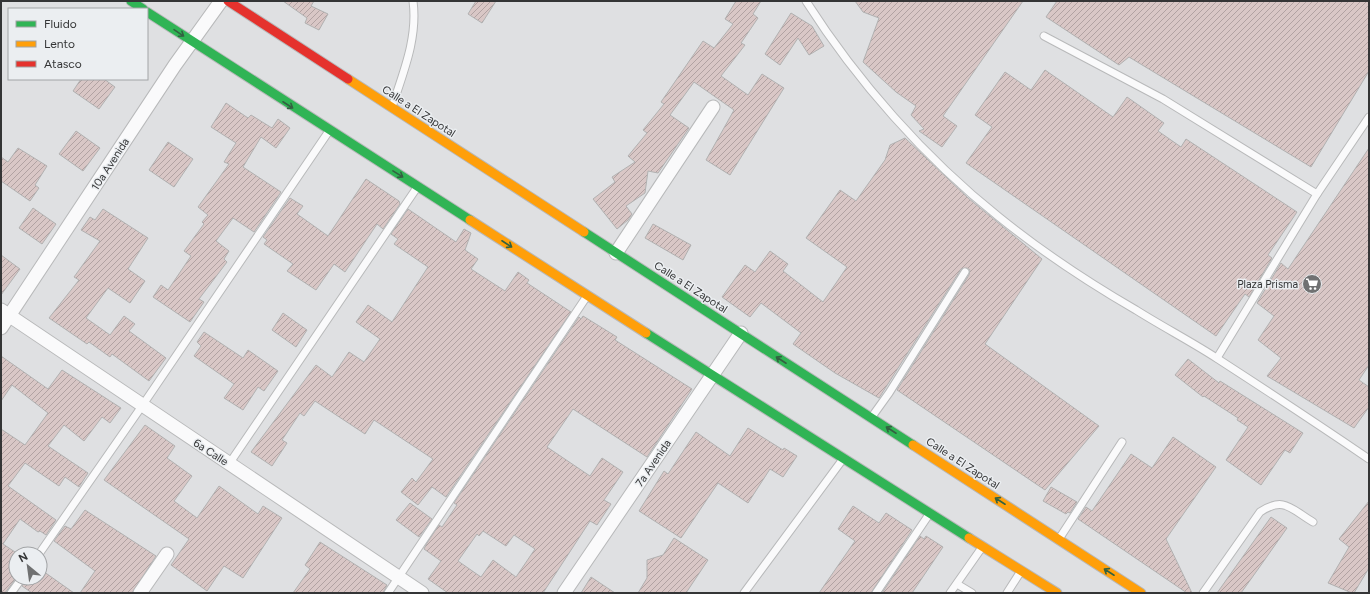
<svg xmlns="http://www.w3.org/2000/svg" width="1370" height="594" viewBox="0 0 1370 594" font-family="Figtree,sans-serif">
	<defs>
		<pattern id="building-hatch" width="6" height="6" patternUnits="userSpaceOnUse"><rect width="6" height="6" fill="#d9c7c6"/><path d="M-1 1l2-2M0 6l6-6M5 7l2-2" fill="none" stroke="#b1a2a2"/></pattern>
	</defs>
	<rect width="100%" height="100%" fill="#dfe0e2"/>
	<!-- building -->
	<g fill="url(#building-hatch)" stroke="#b1b1b1" fill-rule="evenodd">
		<path d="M283 1H314L311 6 328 14 319 30 305 23 307 18Z"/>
		<path d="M476 1H496L482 23 468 14Z"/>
		<path d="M736 1H761L753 14 758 18 741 43 745 45 721 76 748 95 762 74 784 88 730 175 706 160 734 110 694 82 670 115 689 128 658 173 648 171 645 193 626 206 632 214 628 220 617 229 593 199 615 182 612 177 635 162 628 156 647 133 643 130 664 104 661 102 703 41 714 48 733 24 725 19Z"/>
		<path d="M855 1H1023L943 116 957 126 942 147 919 131 924 129 911 115 916 106 896 92 863 62 879 18 863 12Z"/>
		<path d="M1057 1H1369V71L1311 167 1129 57 1119 65 1046 17Z"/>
		<path d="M791 13 812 26 824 46 809 55 798 38 780 65 765 54Z"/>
		<path d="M1045 70 1113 117 1127 97 1164 123 1158 131 1181 147 1186 139 1297 212 1268 255 1272 258 1249 297 1245 294 1216 336 966 163 992 127 975 115 1005 72 1031 90Z"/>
		<path d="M81 79H104L115 87 99 109 73 91Z"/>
		<path d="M226 103 248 118 251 115 272 128 278 119 290 128 276 148 261 137 243 167 281 192 254 232 233 218 216 241 229 251 224 259 227 262 199 299 204 302 190 322 153 297 161 285 168 290 191 256 184 251 204 224 202 222 208 215 198 207 229 164 224 162 236 143 211 127Z"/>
		<path d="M76 131 100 148 83 171 59 154Z"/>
		<path d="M905 138 968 198 1042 259 985 344 1099 426 1045 490 897 390 969 275 970 270 967 268 961 269 879 398 835 373 793 344 801 333 761 303 750 317 722 297 745 265 755 272 770 251 788 264 783 271 823 302 847 267 806 238 840 190 856 201 885 160 890 145Z"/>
		<path d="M168 142 193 159 174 187 149 170Z"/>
		<path d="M18 148 47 166 35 185 39 188 30 201 1 181V157L8 162Z"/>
		<path d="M1369 148V365L1359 380 1369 387V407L1354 428 1267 376 1281 358 1258 340 1274 316 1257 303 1281 263 1288 269Z"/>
		<path d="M366 179 399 201 400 204 383 229 377 224 345 272 334 264 316 290 287 271 293 264 264 244 267 240 263 237 290 198 303 206 297 214 328 236Z"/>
		<path d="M33 208 56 224 42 244 19 228Z"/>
		<path d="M103 209 148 238 128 269 145 281 130 303 108 288 86 318 110 335 124 316 135 324 129 331 166 358 149 381 112 354 110 357 89 342 87 344 49 318 79 280 74 277 100 241 81 230 90 217 95 220Z"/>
		<path d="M408 209 456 242 464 229 471 233 465 250 478 259 471 269 505 291 518 272 529 280 527 283 571 312 446 497 432 487 418 505 401 492 412 478 416 482 433 459 374 420 365 434 315 401 304 416 300 413 282 440 287 443 272 466 251 452 316 365 332 377 349 352 364 362 380 339 356 322 368 305 392 322 428 267 394 244 398 239 391 234Z"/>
		<path d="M653 224 691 245 683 260 645 238Z"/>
		<path d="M1 255 20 269 1 295Z"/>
		<path d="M283 313 307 330 296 347 272 330Z"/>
		<path d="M583 316 617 337 615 340 692 389 647 457 573 409 547 447 590 476 602 458 623 472 604 500 611 504 597 525 590 521 543 593H448L428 579 441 561 424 549 427 543 439 525 442 527 457 505 454 503 579 317 581 319ZM483 531 506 546 514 535 535 549 516 577 493 560 481 577 458 561 477 534 479 536Z"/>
		<path d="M204 332 243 358 248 350 278 371 264 391 258 387 243 410 224 398 234 384 194 356 201 346 197 342Z"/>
		<path d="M1 356 48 389 62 370 121 408 110 423 102 417 84 441 64 425 48 446 88 473 79 487 65 477 59 486 25 463 8 486 56 520 46 535 40 531 38 532 20 519 3 544 18 554H16V578L5 593H1V429L25 445 48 413 12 385 1 401Z"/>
		<path d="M1188 359 1219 383 1220 381 1303 433 1290 453 1285 450 1261 485 1226 460 1248 427 1237 420 1238 418 1204 396 1203 397 1175 375Z"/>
		<path d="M145 425 175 446 167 458 192 476 174 501 197 518 219 486 258 514 263 506 282 518 243 578 224 566 207 591 171 565 189 539 104 480Z"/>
		<path d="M748 428 783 450 784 448 797 456 783 477 770 469 748 503 718 483 681 538 639 511 664 471 668 474 696 432 730 456Z"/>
		<path d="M1173 437 1216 467 1166 539 1192 593H1187L1078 519 1086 507 1092 511 1131 454 1152 468Z"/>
		<path d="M1051 487 1077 502 1070 513 1068 512 1066 514 1043 501Z"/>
		<path d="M1369 501V568L1354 593H1352L1328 583 1349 547 1339 539Z"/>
		<path d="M410 503 432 519 419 537 396 520Z"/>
		<path d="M853 506 879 523 886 513 912 530 871 593H819L855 541 838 529Z"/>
		<path d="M85 510 156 556 132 593H80L95 571 54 541 65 526 71 529Z"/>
		<path d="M1271 517 1287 528 1261 565 1241 593H1217Z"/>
		<path d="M920 536 924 539 926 536 943 547 912 593H882Z"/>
		<path d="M674 538 708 560 686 593H638L647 578V560L663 555Z"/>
		<path d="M320 542 387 585 383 593H293L310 569 305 565Z"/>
		<path d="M40 569 74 593H32L22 586 27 578H40Z"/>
		<path d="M591 577 615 593H581Z"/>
	</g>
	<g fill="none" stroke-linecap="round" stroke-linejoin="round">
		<!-- lane casing -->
		<g stroke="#b8b9ba" stroke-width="9">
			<g id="lane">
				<path d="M806 1C857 81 925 158 999 217 1040 250 1091 284 1136 310 1163 327 1192 342 1218 359 1269 392 1319 425 1369 459"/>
				<path d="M1044 36 1163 99 1317 194"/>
				<path d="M392 107C403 73 418 38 413 1"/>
				<path d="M1217 358 1317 194 1369 117"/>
				<path d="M871 418 889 393 965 272"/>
				<path d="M229 464 418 186"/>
				<path d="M1059 539 1122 442"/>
				<path d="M39 554 142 406 329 131"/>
				<path d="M957 584 972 593"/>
				<path d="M11 593 22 578"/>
				<path d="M388 593 587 296"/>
				<path d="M744 593 843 459"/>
				<path d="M876 593 930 513"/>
				<path d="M950 593 983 546"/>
				<path d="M1007 593 1021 571"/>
				<path d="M1203 593 1260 512C1284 496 1291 509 1313 522"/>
			</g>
		</g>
		<!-- street casing -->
		<g stroke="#b8b9ba" stroke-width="15">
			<g id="street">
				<path d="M616 253 713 107"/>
				<path d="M1 310 422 593"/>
				<path d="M1 328 175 65 221 1"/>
				<path d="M140 593 167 554"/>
				<path d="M564 593 741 333"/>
			</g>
		</g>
		<!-- fast casing -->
		<g stroke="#b8b9ba" stroke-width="11">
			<g id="fast">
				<path d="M131 1 143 9"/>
				<path d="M147 12 470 220"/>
				<path d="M584 232 913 445"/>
				<path d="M646 333 969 538"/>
			</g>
		</g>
		<!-- slow casing -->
		<g stroke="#b8b9ba" stroke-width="11">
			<g id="slow">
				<path d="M348 79 584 232"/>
				<path d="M470 220 646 333"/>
				<path d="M913 445 1141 593"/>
				<path d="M969 538 1057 593"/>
			</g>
		</g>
		<!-- jam casing -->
		<g stroke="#b8b9ba" stroke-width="11">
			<path id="jam" d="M228 1 348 79"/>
		</g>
		<!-- lane -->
		<use href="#lane" stroke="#fafafb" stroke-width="7"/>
		<!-- street -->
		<use href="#street" stroke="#fafafb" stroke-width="13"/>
		<!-- fast -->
		<use href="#fast" stroke="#30b455" stroke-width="9"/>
		<!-- slow -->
		<use href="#slow" stroke="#ff9f0a" stroke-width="9"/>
		<!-- jam -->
		<use href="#jam" stroke="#e5322d" stroke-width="9"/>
	</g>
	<!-- one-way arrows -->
	<defs><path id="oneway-shaft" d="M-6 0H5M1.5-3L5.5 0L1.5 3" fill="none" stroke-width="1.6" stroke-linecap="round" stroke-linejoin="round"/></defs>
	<g stroke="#336141">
		<use href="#oneway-shaft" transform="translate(179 33) rotate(34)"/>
		<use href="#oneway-shaft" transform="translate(288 105) rotate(33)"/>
		<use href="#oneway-shaft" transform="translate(398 174) rotate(32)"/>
		<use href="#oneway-shaft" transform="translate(507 244) rotate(33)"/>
		<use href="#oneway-shaft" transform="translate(781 360) rotate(-147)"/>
		<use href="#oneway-shaft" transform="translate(891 430) rotate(-147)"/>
		<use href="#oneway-shaft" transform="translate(1000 501) rotate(-147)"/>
		<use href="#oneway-shaft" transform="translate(1109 572) rotate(-147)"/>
	</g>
	<!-- icons -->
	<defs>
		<g id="supermarket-disc" transform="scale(1)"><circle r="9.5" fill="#707172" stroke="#ebeef1"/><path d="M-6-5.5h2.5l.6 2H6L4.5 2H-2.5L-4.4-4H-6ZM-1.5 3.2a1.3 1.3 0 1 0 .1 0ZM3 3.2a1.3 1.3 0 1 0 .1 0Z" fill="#fff"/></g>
	</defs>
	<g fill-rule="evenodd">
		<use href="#supermarket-disc" x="1312" y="284"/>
	</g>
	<g text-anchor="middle" stroke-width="3" stroke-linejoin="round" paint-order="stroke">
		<!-- street labels -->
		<g font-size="11" fill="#343536" stroke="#ebeef1">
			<text transform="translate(419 111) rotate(33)" y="4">Calle a El Zapotal</text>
			<text transform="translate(110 164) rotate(-57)" y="4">10a Avenida</text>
			<text transform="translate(691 287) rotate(33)" y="4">Calle a El Zapotal</text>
			<text transform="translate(211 452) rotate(33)" y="4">6a Calle</text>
			<text transform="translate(653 463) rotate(-56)" y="4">7a Avenida</text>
			<text transform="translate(963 463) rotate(33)" y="4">Calle a El Zapotal</text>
		</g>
		<!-- poi labels -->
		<g font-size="11" fill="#343536" stroke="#ebeef1" text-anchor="end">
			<text x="1298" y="288">Plaza Prisma</text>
		</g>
	</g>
	<!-- border -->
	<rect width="1370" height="594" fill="none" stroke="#343536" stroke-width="4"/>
	<!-- legend -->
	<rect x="8" y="8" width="140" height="72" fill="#ebeef1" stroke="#a2a4a6"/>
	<rect x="16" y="21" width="20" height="6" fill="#30b455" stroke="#a2a4a6"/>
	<text x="44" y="28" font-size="12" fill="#343536">Fluido</text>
	<rect x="16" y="41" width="20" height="6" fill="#ff9f0a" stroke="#a2a4a6"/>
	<text x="44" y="48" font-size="12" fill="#343536">Lento</text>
	<rect x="16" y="61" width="20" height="6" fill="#e5322d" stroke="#a2a4a6"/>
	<text x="44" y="68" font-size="12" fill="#343536">Atasco</text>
	<!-- north arrow -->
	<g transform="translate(28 566) rotate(331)"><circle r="19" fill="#ebeef1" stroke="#a2a4a6"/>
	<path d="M0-3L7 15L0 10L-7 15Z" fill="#707172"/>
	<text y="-6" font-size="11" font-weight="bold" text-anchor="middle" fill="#343536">N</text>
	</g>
</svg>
